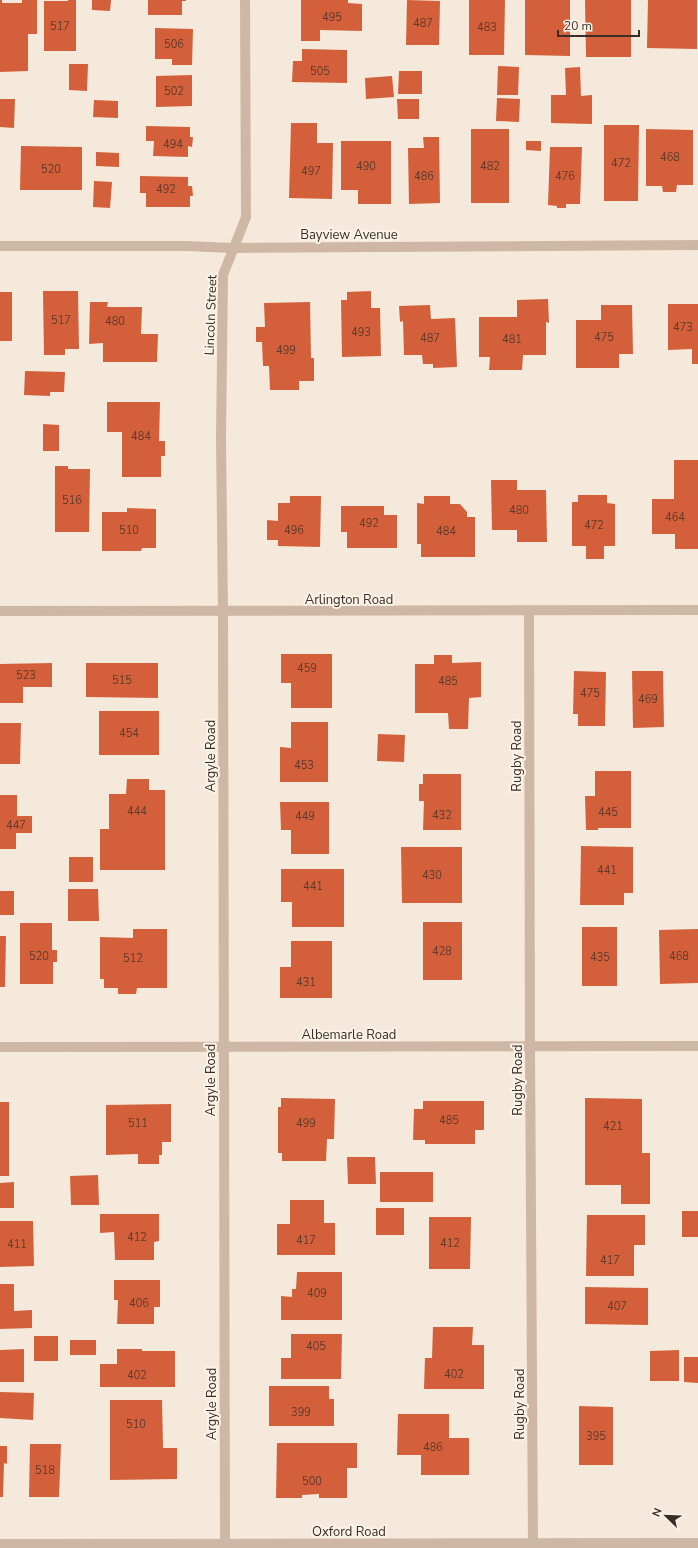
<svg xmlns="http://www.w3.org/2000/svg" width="698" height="1548" viewBox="0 0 698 1548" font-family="'Nunito Sans',sans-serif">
	<rect width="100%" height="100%" fill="#f5e9db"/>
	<!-- building -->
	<g fill="#d3603a">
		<path d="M0 0H2V3H22V0H37V34H28V71L0 72Z"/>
		<path d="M68 0H76V51H44V1H68Z"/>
		<path d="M92 0H111L110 11 92 10Z"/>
		<path d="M148 0H186V1H182V15H148Z"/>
		<path d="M301 0H348V3L362 4V31L320 30V41H301Z"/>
		<path d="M407 0 440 1 439 45H406Z"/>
		<path d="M469 0H505L504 55H469Z"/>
		<path d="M525 0H570V56L525 55Z"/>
		<path d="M585 0H631V57H586Z"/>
		<path d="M648 0H697V49L647 48Z"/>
		<path d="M155 28 193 29 192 65H172V59H155Z"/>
		<path d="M302 49 347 50V83L292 82 293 61H302Z"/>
		<path d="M69 64H88L87 91 69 90Z"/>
		<path d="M498 66 519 67 518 95H497Z"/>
		<path d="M580 67 581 96 592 95V124L551 123V95H566L565 68Z"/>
		<path d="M399 71H422V94H398Z"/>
		<path d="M192 75V106L156 107V76Z"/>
		<path d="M392 76 394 97 366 99 365 78Z"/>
		<path d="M497 98 520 99 519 122 496 121Z"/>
		<path d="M0 99H15L14 128 0 127Z"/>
		<path d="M397 99H419V119H398Z"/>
		<path d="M94 100 118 101V118L93 117Z"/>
		<path d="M291 123H317V143H333L332 199 289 198Z"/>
		<path d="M604 125H639L638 201H604Z"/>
		<path d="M146 126 190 127V137H193L192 147 188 146V157L153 156 154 141H146Z"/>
		<rect x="471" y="129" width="38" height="74"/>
		<path d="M646 129 693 130V185H677L676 192H663L662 186H646Z"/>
		<path d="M423 137H439L440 203 409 204 408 148H424Z"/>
		<path d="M341 141H391V204H358V190H341Z"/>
		<path d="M526 141H541V151L526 150Z"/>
		<path d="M21 146 82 147V190H20Z"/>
		<path d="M550 147H582L580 204H566V208H557V206L548 205Z"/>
		<path d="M96 152 119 153V167L96 166Z"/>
		<path d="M140 176 188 177V186H192L193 196H190V207H146V193H140Z"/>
		<path d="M94 181 112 182 110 208 93 207Z"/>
		<path d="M43 291H78L79 349H65V355H44Z"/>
		<path d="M371 291V308H380L381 356 342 357 341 300H347V292Z"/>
		<rect x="0" y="292" width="12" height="49"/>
		<path d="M548 299 549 323 546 322V355H523L522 370H489L490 357H479V317H517V300Z"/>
		<path d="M90 302H108L107 307H142L141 334H158L157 362H103V343L89 344Z"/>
		<path d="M310 302 311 358H314V381H299V390H270L269 366H263L262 342H256V327H265L264 303Z"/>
		<path d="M668 304H698V364H692V349L668 350Z"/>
		<path d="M430 305 431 319 455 318 457 367 433 368V364H423L422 355H404L403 321 400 322 399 306Z"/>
		<path d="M601 305H632L633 354H619V368H576V320H601Z"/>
		<path d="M25 371 65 372 64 392H50V396L24 395Z"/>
		<path d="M107 402H160L159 441H165V456H161V477H122V432H107Z"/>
		<path d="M43 424 59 425V451H43Z"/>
		<path d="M674 460H698V549H675V534H652V499H674Z"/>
		<path d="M55 466H68V469H90L89 532H55Z"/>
		<path d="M491 480H517V490H546L547 542H517V530H492Z"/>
		<path d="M578 495H607V503L615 504V546H604V559H586V546H572V502H578Z"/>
		<path d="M290 496H321L320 547 278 546V540H267V520L278 521V503H290Z"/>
		<path d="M424 496H450V504H460L467 512V517H475V557H421V544H417V503L424 504Z"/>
		<path d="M341 506H384V515H397V548H347V532H341Z"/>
		<path d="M127 508 156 509V548H142L141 551H102V512H127Z"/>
		<path d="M281 654H332V708H291V683H281Z"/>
		<path d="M434 655H452V663L481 662V697L469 698 468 729H449L448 713H415V664H434Z"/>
		<path d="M52 663V687H23V703H0V664Z"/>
		<path d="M86 663H158V698L86 697Z"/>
		<path d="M574 671 606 672 605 726H578V714H573Z"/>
		<path d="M632 671H663L664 727 633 728Z"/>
		<rect x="99" y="711" width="60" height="44"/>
		<path d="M291 722H328V782H280V747L291 748Z"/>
		<path d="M0 723H21L20 764H0Z"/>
		<path d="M378 734 405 735 404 762 377 761Z"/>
		<path d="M595 771H631V828H598V830H586L585 796H595Z"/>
		<path d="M423 774H461V830H423L424 801H419V784H423Z"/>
		<path d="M127 779H149V790H165V870H100V829H109V794H126Z"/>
		<path d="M0 795H17V816H32V833H16V849H0Z"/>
		<path d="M280 802H329V854H291V830H281Z"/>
		<path d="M581 846 633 847V893H624V905H580Z"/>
		<path d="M401 847H462V903H402Z"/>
		<rect x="69" y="857" width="24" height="25"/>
		<path d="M281 869H344V927H292V902H281Z"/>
		<path d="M68 889H98L99 921H68Z"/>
		<rect x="0" y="891" width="14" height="24"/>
		<rect x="423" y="922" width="39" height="58"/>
		<path d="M20 923H52V950H57V962H53V984H20Z"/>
		<rect x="582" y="927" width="35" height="59"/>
		<path d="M133 929H167V988H137L136 994H118V988H104V979H100V937L133 938Z"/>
		<path d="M698 929V983L660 984 659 930Z"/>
		<path d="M0 936H6L5 987H0Z"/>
		<path d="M291 941H332V998H280V967H291Z"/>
		<path d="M281 1098 335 1099 334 1139H327L326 1161H282V1153H278V1107H281Z"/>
		<path d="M585 1098 642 1099V1153H650V1204H621V1185H585Z"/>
		<path d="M423 1101H484V1130H475V1144H425V1140H413L414 1109H423Z"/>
		<rect x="0" y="1102" width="9" height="74"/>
		<path d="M171 1104V1142H162V1155H159V1164H138V1154L106 1155V1105Z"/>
		<path d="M347 1157H375L376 1184H348Z"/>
		<rect x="380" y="1172" width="53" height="30"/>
		<path d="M98 1175 99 1205H71L70 1176Z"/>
		<path d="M14 1182V1208H0V1183Z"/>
		<path d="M290 1200H324V1223H335V1255H277V1224H290Z"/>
		<rect x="376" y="1208" width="28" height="27"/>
		<rect x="682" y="1211" width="16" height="26"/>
		<path d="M100 1214H159V1241L154 1242V1260H115L114 1232 100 1233Z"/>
		<path d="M587 1215H645V1245H634V1276H586Z"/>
		<path d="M429 1217H471L470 1269H429Z"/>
		<path d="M0 1221H33L34 1266 0 1267Z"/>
		<path d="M297 1272H342V1320H281V1296L292 1297V1289H296Z"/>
		<path d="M114 1280H160V1307H154V1324H117L118 1300H114Z"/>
		<path d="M0 1284H14V1311L32 1310V1328L0 1329Z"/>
		<path d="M585 1287 648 1288V1325L585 1324Z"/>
		<path d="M433 1327H473L472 1345H484V1389H424L425 1358H432Z"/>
		<path d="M291 1334H342L341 1379H281V1358H291Z"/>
		<rect x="34" y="1336" width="24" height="25"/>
		<rect x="70" y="1340" width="26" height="15"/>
		<path d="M24 1349V1382H0V1350Z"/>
		<path d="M117 1349H142V1351H175V1387H100V1364H117Z"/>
		<path d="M679 1350V1381H650V1351Z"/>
		<path d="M684 1357H698V1383L684 1382Z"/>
		<path d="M269 1386H329V1399H334V1426H269Z"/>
		<path d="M0 1392 34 1393 33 1420 0 1418Z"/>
		<path d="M110 1400H162L163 1448H177V1479L110 1480Z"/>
		<path d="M579 1406 613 1407V1465H579Z"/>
		<path d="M398 1414H449V1438H469V1475H421V1455H397Z"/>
		<path d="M277 1443H357V1468H347V1498H319V1494L302 1495V1498H276Z"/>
		<path d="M30 1444H61L59 1497H29Z"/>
		<path d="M0 1446H7V1464L4 1463 3 1497H0Z"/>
	</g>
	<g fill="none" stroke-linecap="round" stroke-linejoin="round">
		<!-- minor -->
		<g stroke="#ceb8a5" stroke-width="10">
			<path d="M0 246H185L233 248 698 245"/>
			<path d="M0 611 698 610"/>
			<path d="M529 611 530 1047 533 1548"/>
			<path d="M0 1047 698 1046"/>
			<path d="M0 1544 698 1543"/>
			<path d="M225 1548 223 612 221 438 223 275 246 217 245 0"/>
		</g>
	</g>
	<g text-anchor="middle" stroke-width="4" stroke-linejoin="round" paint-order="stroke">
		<!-- number labels -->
		<g font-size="11" fill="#603a2c">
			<text x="332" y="21">495</text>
			<text x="423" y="27">487</text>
			<text x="60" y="30">517</text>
			<text x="487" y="31">483</text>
			<text x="174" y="48">506</text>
			<text x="320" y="75">505</text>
			<text x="174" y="95">502</text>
			<text x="173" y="148">494</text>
			<text x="670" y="161">468</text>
			<text x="621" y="167">472</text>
			<text x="366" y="170">490</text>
			<text x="490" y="170">482</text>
			<text x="51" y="173">520</text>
			<text x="311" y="175">497</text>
			<text x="424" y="180">486</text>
			<text x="565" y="180">476</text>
			<text x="166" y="193">492</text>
			<text x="61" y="324">517</text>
			<text x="115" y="325">480</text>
			<text x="683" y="331">473</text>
			<text x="361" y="336">493</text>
			<text x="604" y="341">475</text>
			<text x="430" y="342">487</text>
			<text x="512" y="343">481</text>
			<text x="286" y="354">499</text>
			<text x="141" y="440">484</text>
			<text x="72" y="504">516</text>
			<text x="519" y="514">480</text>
			<text x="675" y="521">464</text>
			<text x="369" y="527">492</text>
			<text x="594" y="529">472</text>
			<text x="129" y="534">510</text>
			<text x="294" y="534">496</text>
			<text x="446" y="535">484</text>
			<text x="307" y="672">459</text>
			<text x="26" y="679">523</text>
			<text x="122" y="684">515</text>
			<text x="448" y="685">485</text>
			<text x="590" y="697">475</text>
			<text x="648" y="703">469</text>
			<text x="129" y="737">454</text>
			<text x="304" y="769">453</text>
			<text x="137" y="815">444</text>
			<text x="608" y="816">445</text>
			<text x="442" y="819">432</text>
			<text x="305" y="820">449</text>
			<text x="16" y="829">447</text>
			<text x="607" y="874">441</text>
			<text x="432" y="879">430</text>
			<text x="313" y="890">441</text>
			<text x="442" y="955">428</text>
			<text x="39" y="960">520</text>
			<text x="679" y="960">468</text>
			<text x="600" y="961">435</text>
			<text x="133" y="962">512</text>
			<text x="306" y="986">431</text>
			<text x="449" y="1124">485</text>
			<text x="138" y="1127">511</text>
			<text x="306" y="1127">499</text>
			<text x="613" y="1130">421</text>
			<text x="137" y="1241">412</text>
			<text x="306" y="1244">417</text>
			<text x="450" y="1247">412</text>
			<text x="17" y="1248">411</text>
			<text x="610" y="1264">417</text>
			<text x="317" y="1297">409</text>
			<text x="139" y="1307">406</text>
			<text x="617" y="1310">407</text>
			<text x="316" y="1350">405</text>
			<text x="454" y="1378">402</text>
			<text x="137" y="1379">402</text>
			<text x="301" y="1416">399</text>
			<text x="136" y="1428">510</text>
			<text x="596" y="1440">395</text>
			<text x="433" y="1451">486</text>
			<text x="45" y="1474">518</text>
			<text x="312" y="1485">500</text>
		</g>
		<!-- street labels -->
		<g font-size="13" fill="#392d27" stroke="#fcf3e8">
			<text x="349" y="239">Bayview Avenue</text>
			<text transform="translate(210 315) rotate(-88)" y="5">Lincoln Street</text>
			<text x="349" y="604">Arlington Road</text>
			<text transform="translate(210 756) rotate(-90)" y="5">Argyle Road</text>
			<text transform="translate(516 756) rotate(-90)" y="5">Rugby Road</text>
			<text x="349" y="1039">Albemarle Road</text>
			<text transform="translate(210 1080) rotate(-90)" y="5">Argyle Road</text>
			<text transform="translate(517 1080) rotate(-90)" y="5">Rugby Road</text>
			<text transform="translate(211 1404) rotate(-90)" y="5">Argyle Road</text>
			<text transform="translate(519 1404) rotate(-90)" y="5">Rugby Road</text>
			<text x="349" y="1536">Oxford Road</text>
		</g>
	</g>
	<!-- north arrow -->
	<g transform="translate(666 1516) rotate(293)" stroke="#fcf3e8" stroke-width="3" paint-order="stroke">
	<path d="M0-3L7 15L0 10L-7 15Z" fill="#392d27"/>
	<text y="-6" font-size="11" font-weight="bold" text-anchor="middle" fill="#392d27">N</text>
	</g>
	<!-- scale -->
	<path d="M558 30v6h81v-6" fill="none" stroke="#392d27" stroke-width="2"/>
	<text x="564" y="30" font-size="12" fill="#392d27" stroke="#fcf3e8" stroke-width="3" paint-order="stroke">20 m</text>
</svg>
